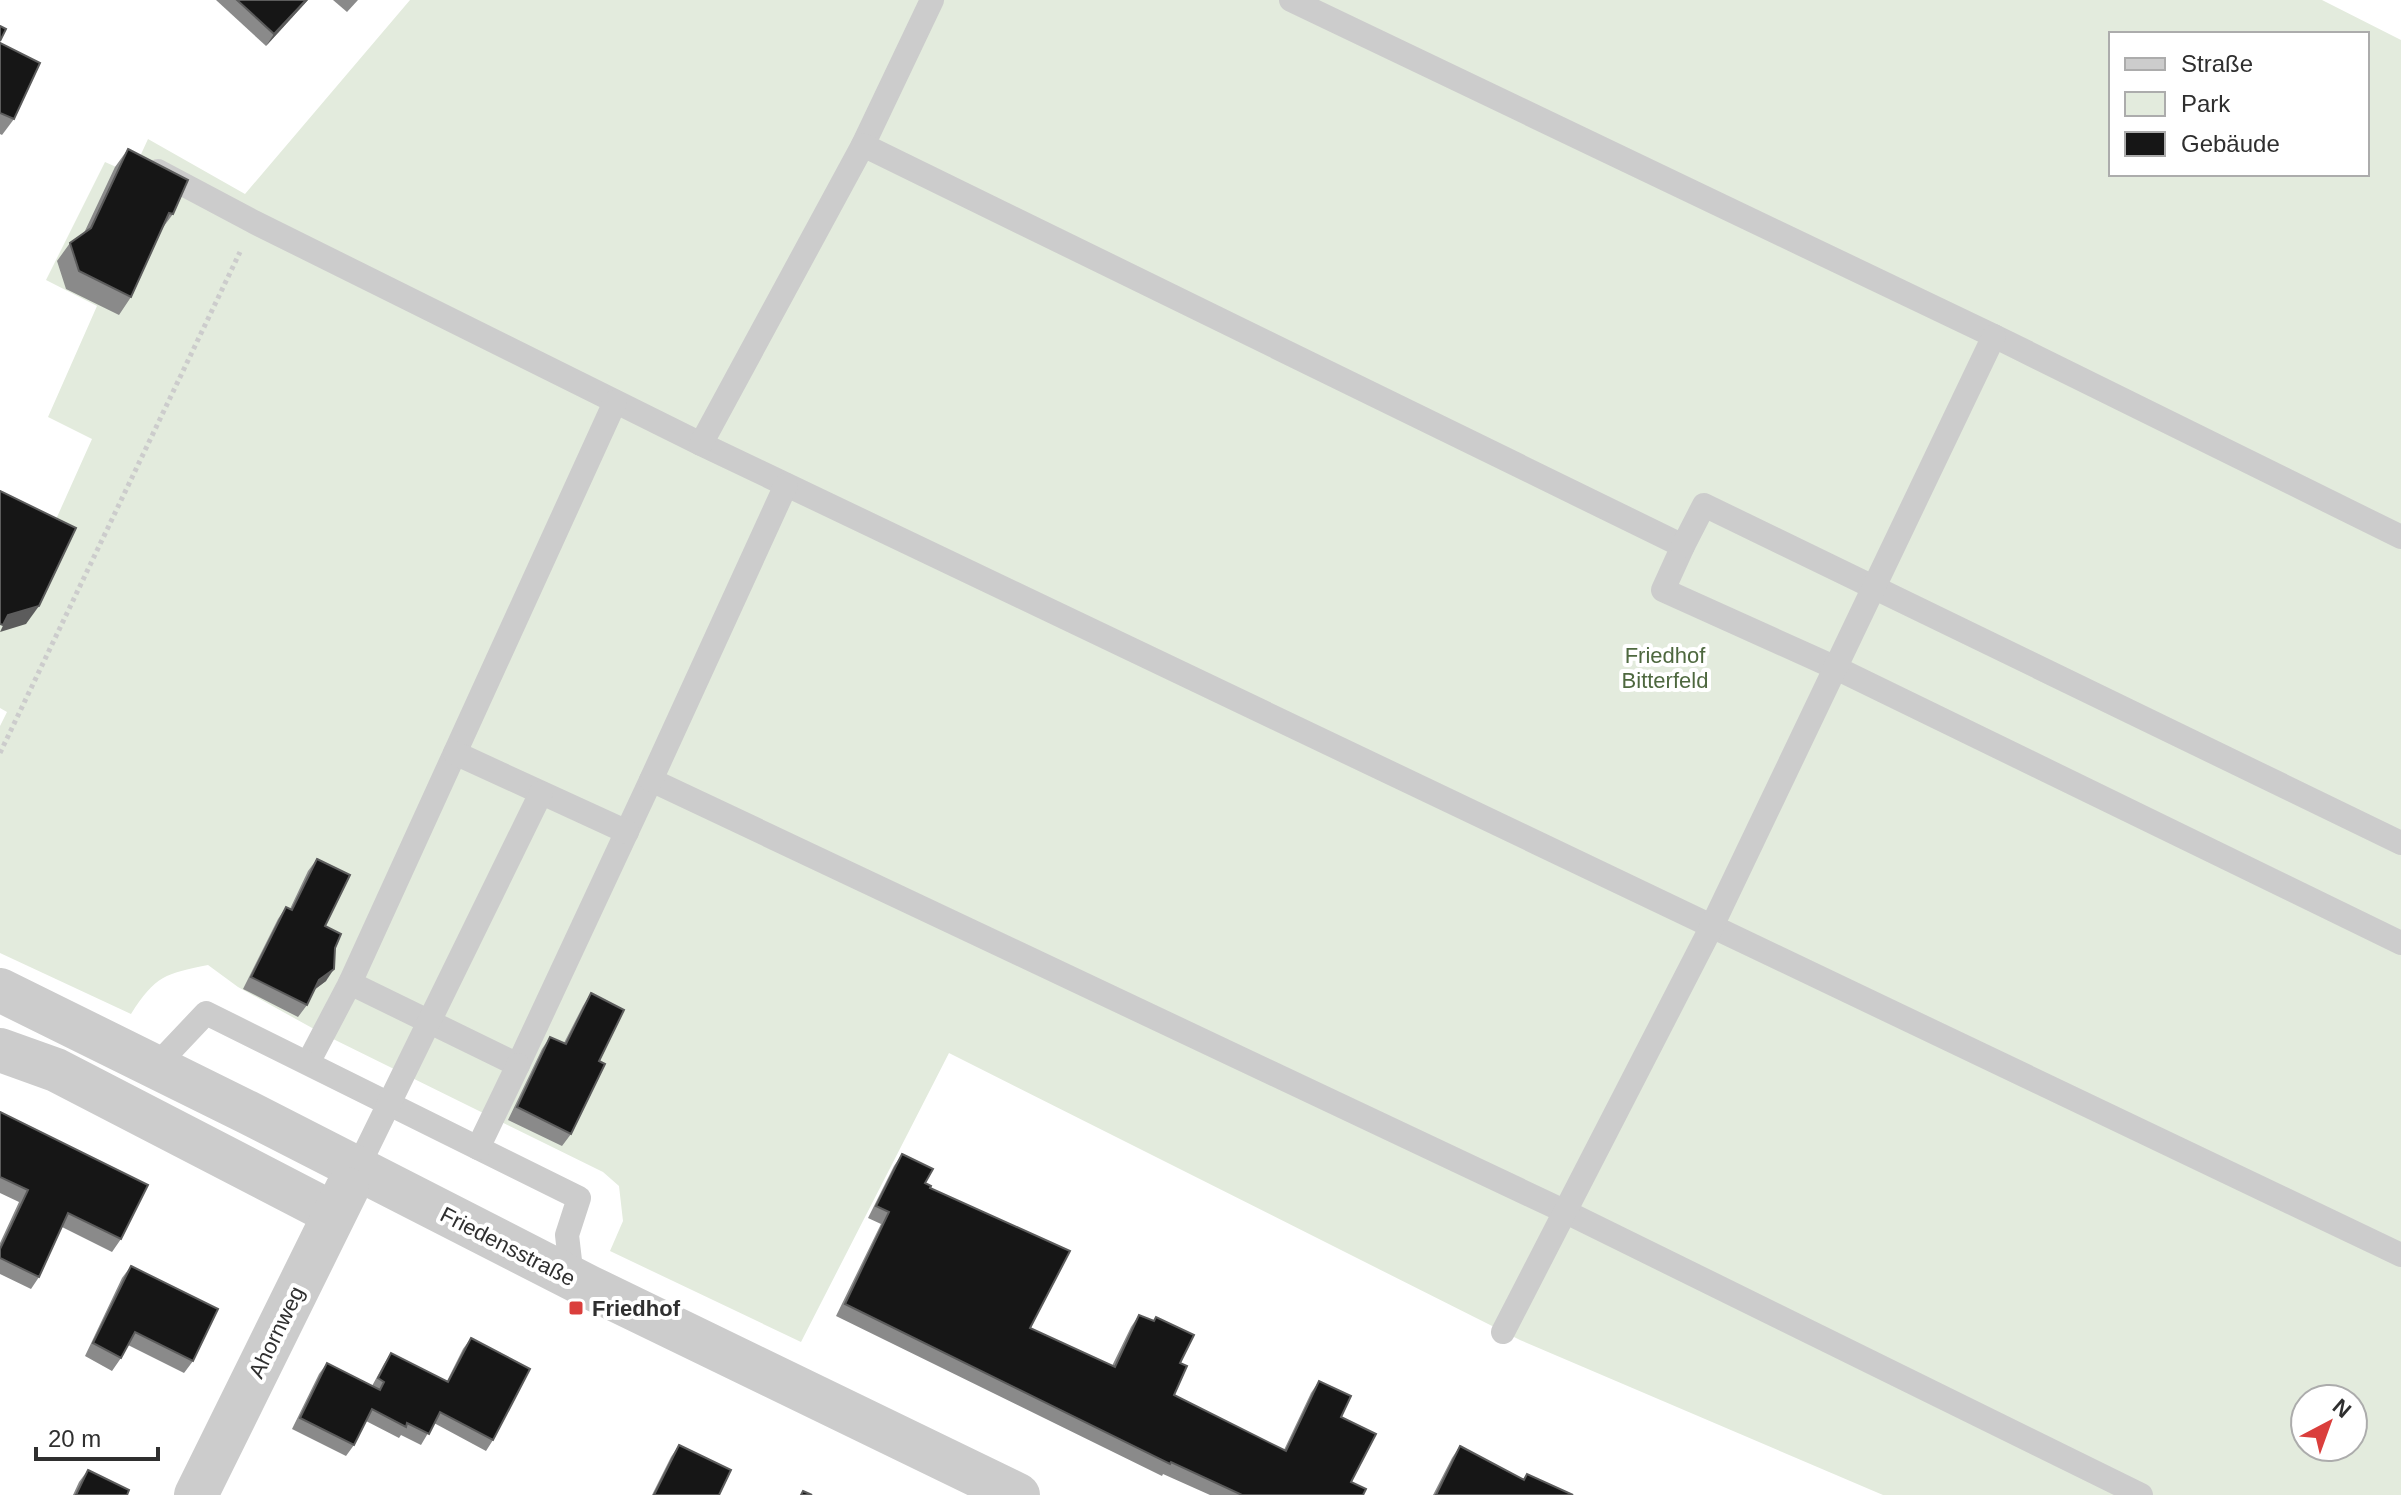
<svg xmlns="http://www.w3.org/2000/svg" width="2401" height="1495" viewBox="0 0 2401 1495" font-family="Helvetica,sans-serif">
	<rect width="100%" height="100%" fill="#fff"/>
	<!-- green -->
	<path fill="#e3ebdd" fill-rule="evenodd" d="M410 0H2322L2401 40V1495H1883L1520 1340 949 1053 801 1342 610 1251 623 1221 619 1186 603 1172 323 1034 238 987 208 965C165 974 156 975 131 1014L0 953V726L7 712 0 708V512L49 535 92 439 48 417 97 306 46 280 105 162 132 174 148 139 245 194ZM2111 34H2367V174H2111ZM2305 1399H2353V1447H2305Z"/>
	<g fill="none" stroke-linecap="round" stroke-linejoin="round">
		<!-- path -->
		<path stroke="#ccc" stroke-width="5" stroke-dasharray="4 4" stroke-linecap="butt" d="M0 753 240 252"/>
		<!-- lane -->
		<g stroke="#ccc" stroke-width="24">
			<path d="M1291 0 1994 336 2401 537"/>
			<path d="M863 145 932 0"/>
			<path d="M158 171 254 222 701 444 2401 1255"/>
			<path d="M615 402 350 983 518 1065 651 780 1566 1212 2141 1495"/>
			<path d="M701 444 863 145 1683 546 1663 590 1836 668 2401 943"/>
			<path d="M1683 546 1704 505 2401 843"/>
			<path d="M455 753 627 832"/>
			<path d="M651 780 786 485"/>
			<path d="M308 1063 350 983"/>
			<path d="M154 1068 206 1013 579 1198 567 1235 572 1278"/>
			<path d="M478 1148 518 1065"/>
			<path d="M357 1169 541 793"/>
			<path d="M1503 1332 1712 926 1994 336"/>
		</g>
		<!-- street -->
		<g stroke="#ccc" stroke-width="44">
			<path d="M0 990 247 1112 589 1287 1018 1495"/>
			<path d="M0 1050 56 1070 334 1214"/>
			<path d="M196 1495 347 1189"/>
		</g>
	</g>
	<!-- wall -->
	<g fill="#8a8a8a">
		<path d="M216 0H308L266 46Z"/>
		<path d="M333 0H358L347 12Z"/>
		<path d="M0 43 14 119 2 135 0 134Z"/>
		<path d="M128 149 173 214 161 230 131 297 119 315 66 289 57 261 70 243 84 233 115 167Z"/>
		<path d="M317 859 325 926 335 948 326 981 314 990 307 1005 298 1017 243 989 278 919 286 907 290 909 308 871Z"/>
		<path d="M591 993 599 1061 571 1134 562 1146 508 1120 542 1049 550 1037 564 1043 583 1006Z"/>
		<path d="M0 1112 121 1239 112 1252 62 1227 39 1277 31 1289 0 1274V1243L19 1202 0 1193Z"/>
		<path d="M902 1154 930 1188 1030 1328 1112 1366 1131 1327 1139 1315 1153 1321 1156 1317 1180 1363 1174 1395 1284 1450 1311 1393 1319 1381 1341 1417 1351 1482 1363 1495H1210L1163 1474 1162 1476 836 1316 881 1224 868 1218 894 1166Z"/>
		<path d="M131 1266 193 1361 184 1373 128 1345 121 1358 112 1371 85 1356 122 1278Z"/>
		<path d="M471 1338 493 1440 486 1451 434 1423 421 1445 401 1435 399 1438 366 1421 354 1445 346 1456 292 1429 319 1374 327 1363 372 1386 384 1364 391 1353 447 1381 463 1349Z"/>
		<path d="M679 1445 719 1495H652L671 1457Z"/>
		<path d="M1460 1446 1523 1479 1527 1474 1573 1495H1433L1452 1458Z"/>
		<path d="M88 1470 127 1495H73L79 1482Z"/>
	</g>
	<!-- shaded-wall -->
	<g fill="#5c5c5c">
		<path d="M306 0H308L266 46 274 34Z"/>
		<path d="M39 606 26 624 0 632 8 615Z"/>
		<path d="M334 969 326 981 310 993 319 980Z"/>
	</g>
	<!-- building -->
	<g fill="#161616" stroke="#5c5c5c" stroke-width="2">
		<path d="M237 0H306L274 34Z"/>
		<path d="M0 26 6 29 0 41Z"/>
		<path d="M0 43 40 63 14 119 0 113Z"/>
		<path d="M128 149 188 180 173 214 169 213 131 297 79 271 70 243 91 228Z"/>
		<path d="M0 491 76 528 39 606 8 615 3 625 0 624Z"/>
		<path d="M317 859 350 875 325 926 341 934 335 948 334 969 319 980 307 1005 251 977 286 907 292 910Z"/>
		<path d="M591 993 624 1010 599 1061 605 1064 571 1134 517 1107 550 1037 566 1044Z"/>
		<path d="M0 1112 148 1185 121 1239 68 1213 39 1277 0 1258V1249L28 1190 0 1177Z"/>
		<path d="M902 1154 933 1169 925 1183 931 1186 930 1188 1070 1251 1030 1328 1115 1367 1139 1315 1154 1321 1156 1317 1194 1335 1180 1363 1187 1366 1174 1395 1286 1451 1319 1381 1351 1396 1341 1417 1376 1434 1351 1482 1366 1489 1363 1495H1242L1171 1462 1170 1464 845 1304 889 1212 876 1206Z"/>
		<path d="M131 1266 218 1309 193 1361 135 1332 121 1358 93 1343Z"/>
		<path d="M471 1338 530 1369 493 1440 440 1412 429 1434 407 1423 406 1427 372 1409 354 1445 300 1418 327 1363 380 1390 384 1382 378 1378 391 1353 448 1382Z"/>
		<path d="M679 1445 731 1470 719 1495H654Z"/>
		<path d="M1460 1446 1524 1480 1527 1474 1573 1495H1436Z"/>
		<path d="M88 1470 129 1490 127 1495H76Z"/>
		<path d="M803 1491 812 1495H801Z"/>
	</g>
	<!-- markers -->
	<rect fill="#da3e3c" stroke="#fff" stroke-width="3" x="568" y="1300" width="16" height="16" rx="4"/>
	<g text-anchor="middle" stroke-width="8" stroke-linejoin="round" paint-order="stroke">
		<!-- park labels -->
		<g font-size="22" fill="#4e683f" stroke="#fff">
			<text x="1665" y="663">Friedhof<tspan x="1665" dy="25">Bitterfeld</tspan></text>
		</g>
		<!-- street labels -->
		<g font-size="22" fill="#2f2f2f" stroke="#fff">
			<text transform="translate(508 1246) rotate(27)" y="8">Friedensstraße</text>
			<text transform="translate(276 1332) rotate(-64)" y="8">Ahornweg</text>
		</g>
		<!-- poi labels -->
		<g font-size="22" font-weight="bold" fill="#2f2f2f" stroke="#fff" text-anchor="start">
			<text x="592" y="1316">Friedhof</text>
		</g>
	</g>
	<!-- legend -->
	<rect x="2109" y="32" width="260" height="144" fill="#ffffff" stroke="#acacac" stroke-width="2"/>
	<rect x="2125" y="58" width="40" height="12" fill="#cccccc" stroke="#acacac" stroke-width="2"/>
	<text x="2181" y="72" font-size="24" fill="#2f2f2f">Straße</text>
	<rect x="2125" y="92" width="40" height="24" fill="#e3ebdd" stroke="#acacac" stroke-width="2"/>
	<text x="2181" y="112" font-size="24" fill="#2f2f2f">Park</text>
	<rect x="2125" y="132" width="40" height="24" fill="#161616" stroke="#acacac" stroke-width="2"/>
	<text x="2181" y="152" font-size="24" fill="#2f2f2f">Gebäude</text>
	<!-- north arrow -->
	<g transform="translate(2329 1423) rotate(41)"><circle r="38" fill="#ffffff" stroke="#acacac" stroke-width="2"/>
	<path d="M0-6L14 30L0 20L-14 30Z" fill="#da3e3c"/>
	<text y="-12" font-size="22" font-weight="bold" text-anchor="middle" fill="#2f2f2f">N</text>
	</g>
	<!-- scale -->
	<path d="M36 1447v12h122v-12" fill="none" stroke="#2f2f2f" stroke-width="4"/>
	<text x="48" y="1447" font-size="24" fill="#2f2f2f" stroke="#ffffff" stroke-width="6" paint-order="stroke">20 m</text>
</svg>
